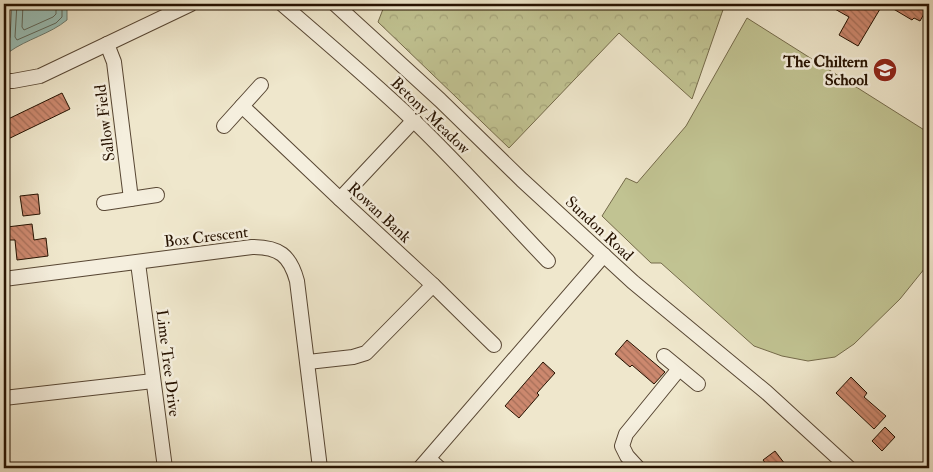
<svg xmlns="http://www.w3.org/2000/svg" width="933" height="472" viewBox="0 0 933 472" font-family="'IM FELL Double Pica',serif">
	<defs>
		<pattern id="forest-crowns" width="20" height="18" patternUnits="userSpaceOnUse" patternTransform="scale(1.25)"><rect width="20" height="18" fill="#c1c392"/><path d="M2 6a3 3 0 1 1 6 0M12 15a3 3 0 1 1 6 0" fill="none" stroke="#a6a67c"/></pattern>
		<pattern id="building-back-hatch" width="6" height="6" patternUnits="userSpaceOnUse" patternTransform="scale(1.25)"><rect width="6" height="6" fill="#cc886e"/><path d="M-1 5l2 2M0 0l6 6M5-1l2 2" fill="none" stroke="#a56e58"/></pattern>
	</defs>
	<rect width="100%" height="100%" fill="#efe7cc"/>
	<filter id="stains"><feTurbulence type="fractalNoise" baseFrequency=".004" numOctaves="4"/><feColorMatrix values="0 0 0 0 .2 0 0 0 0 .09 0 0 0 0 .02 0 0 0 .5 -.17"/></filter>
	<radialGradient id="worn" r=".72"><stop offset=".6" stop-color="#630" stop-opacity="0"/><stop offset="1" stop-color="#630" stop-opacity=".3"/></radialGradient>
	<!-- green -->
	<path fill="#c1c392" stroke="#746a4a" d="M747 18 929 133V263L900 299 854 344 835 357 808 361 782 356 754 346 661 263H651L602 216 626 178 637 183 686 126Z"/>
	<!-- forest -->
	<path fill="url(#forest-crowns)" stroke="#746a4a" d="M385 4H725L692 99 619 33 509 148 378 22Z"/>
	<!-- water -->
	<path fill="#9ac0b8" stroke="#6c7a6f" d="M12 4H67V20C50 34 27 39 9 52L6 49 10 37Z"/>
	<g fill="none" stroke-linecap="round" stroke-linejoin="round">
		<!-- shore -->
		<g stroke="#60695c" stroke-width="1">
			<path d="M17 4 15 37 17 40 56 23 62 17V4"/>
			<path d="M23 4 22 27 24 30 53 17 56 14V4"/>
		</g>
	</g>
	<!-- building -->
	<g fill="url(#building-back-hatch)" stroke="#261201">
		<path d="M826 4H883L858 46 839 35 849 17Z"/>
		<path d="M885 4H929V5L920 21 914 18 912 20Z"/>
		<path d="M62 93 70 109 4 141V121Z"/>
		<path d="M38 194 40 214 23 216 20 196Z"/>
		<path d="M32 224 34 240 46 238 48 256 17 260 15 240H8L7 227Z"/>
		<path d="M627 340 665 372 654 384 632 365 630 367 615 354Z"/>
		<path d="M543 362 555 373 537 393 539 395 519 418 505 406Z"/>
		<path d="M851 377 867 393 864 397 886 416 874 429 836 393Z"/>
		<path d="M885 427 895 437 882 451 872 441Z"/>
		<path d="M775 451 788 468H769L763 460Z"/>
	</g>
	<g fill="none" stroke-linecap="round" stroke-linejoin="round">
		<!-- minor casing -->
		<g stroke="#584734" stroke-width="16">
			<g id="minor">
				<path d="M282 4C326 42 371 80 413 120 460 165 503 214 548 261"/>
				<path d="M335 4 440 100 522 180 633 282 766 392 849 468"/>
				<path d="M107 44 114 62 131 199"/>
				<path d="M4 81H13L40 76 191 4"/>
				<path d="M242 106 340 199 433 285 494 345"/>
				<path d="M224 126 261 85"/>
				<path d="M340 199 414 120"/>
				<path d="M104 203 157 195"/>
				<path d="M138 263 165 468"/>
				<path d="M4 279 252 247C279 247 290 255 297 281L320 468"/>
				<path d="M664 356 698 384"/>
				<path d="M308 362 353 357 366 353 433 285"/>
				<path d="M4 398 153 381"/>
				<path d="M429 459 439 468"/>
				<path d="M420 468 604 255"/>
				<path d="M638 468 627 456 622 446 626 434 679 369"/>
			</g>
		</g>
		<!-- minor -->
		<use href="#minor" stroke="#f5efde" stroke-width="14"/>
	</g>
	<!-- icons -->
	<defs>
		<g id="school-disc" transform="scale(1.25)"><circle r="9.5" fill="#8f2418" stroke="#f5efde"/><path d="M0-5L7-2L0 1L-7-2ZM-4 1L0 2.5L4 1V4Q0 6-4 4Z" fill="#fff"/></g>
	</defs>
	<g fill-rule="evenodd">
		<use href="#school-disc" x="885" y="70"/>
	</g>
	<g text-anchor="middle" stroke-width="5" stroke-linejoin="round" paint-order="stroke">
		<!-- poi labels -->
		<g font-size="16" font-weight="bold" fill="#261201" stroke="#f5efde" text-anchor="end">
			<text x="868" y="67">The Chiltern<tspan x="868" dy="18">School</tspan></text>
		</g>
		<!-- street labels -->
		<g font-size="16" fill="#261201" stroke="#f5efde">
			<text transform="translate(431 115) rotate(44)" y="6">Betony Meadow</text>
			<text transform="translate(104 123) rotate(-97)" y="6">Sallow Field</text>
			<text transform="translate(380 212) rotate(43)" y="6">Rowan Bank</text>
			<text transform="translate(600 228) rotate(43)" y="6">Sundon Road</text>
			<text transform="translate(206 236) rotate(-7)" y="6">Box Crescent</text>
			<text transform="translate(169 363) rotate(83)" y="6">Lime Tree Drive</text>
		</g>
	</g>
	<!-- margin -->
	<rect width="933" height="472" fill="none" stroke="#efe7cc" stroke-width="20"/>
	<rect x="5" y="5" width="923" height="462" fill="none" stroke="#261201" stroke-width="2.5"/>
	<rect x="10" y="10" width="913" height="452" fill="none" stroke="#261201"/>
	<rect width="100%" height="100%" filter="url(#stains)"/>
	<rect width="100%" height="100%" fill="url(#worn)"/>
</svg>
